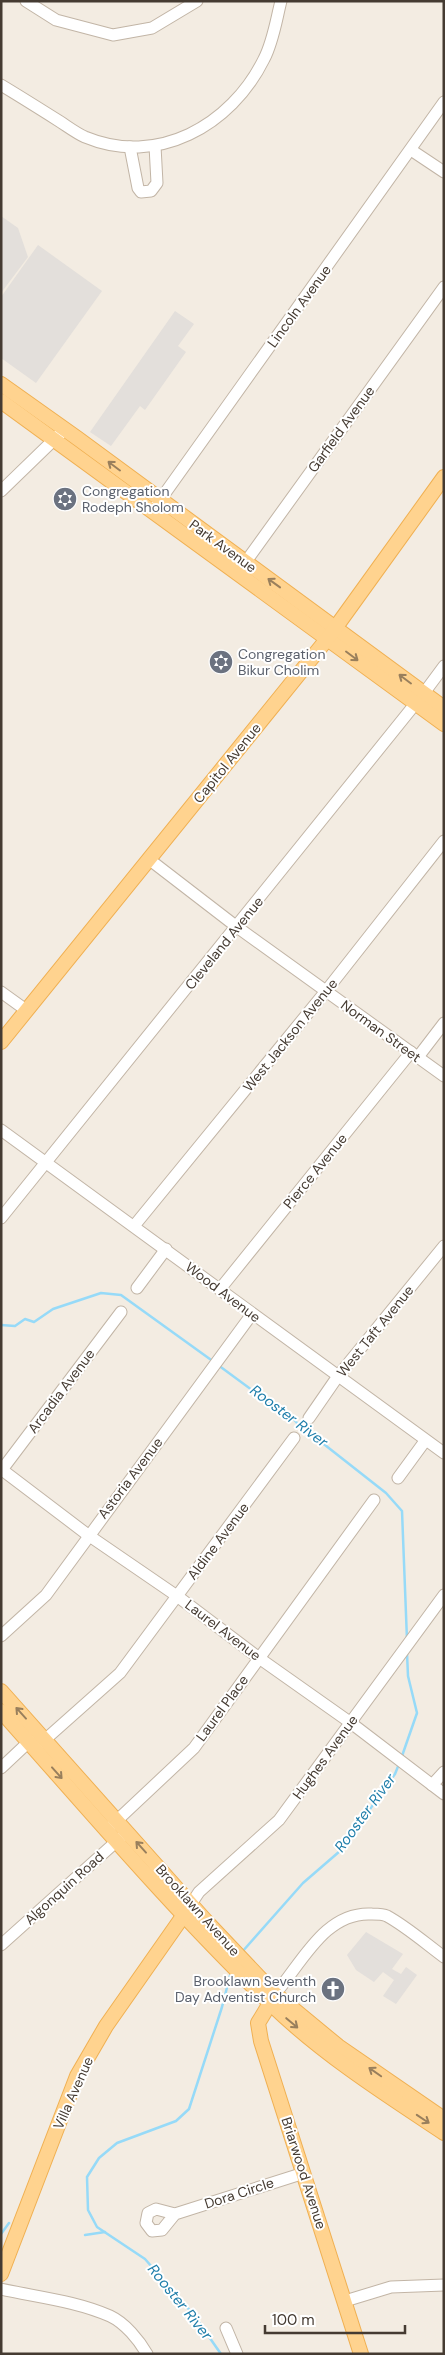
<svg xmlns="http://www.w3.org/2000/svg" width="445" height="2355" viewBox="0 0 445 2355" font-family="'DM Sans',sans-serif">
	<rect width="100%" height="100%" fill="#f3ece2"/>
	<!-- parking -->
	<g fill="#e3dfdb">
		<path d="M1 216 18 228 28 257 1 293Z"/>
		<path d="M38 245 102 291 36 383 1 358V297Z"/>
		<path d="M175 311 194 324 178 346 186 352 145 410 140 406 111 446 90 432Z"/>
		<path d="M366 1932 403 1954 392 1969 401 1974 406 1967 417 1975 396 2004 383 1996 394 1980 383 1972 374 1982 356 1970 347 1955Z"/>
	</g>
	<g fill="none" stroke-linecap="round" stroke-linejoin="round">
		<!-- stream -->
		<g stroke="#96daf8" stroke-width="2.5">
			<path d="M1 1325 15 1326 25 1319 34 1322 53 1309 101 1293 121 1295 214 1362"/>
			<path d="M218 1365 275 1407 290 1415 297 1423 386 1493 402 1511 407 1640"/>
			<path d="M402 1756 417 1713 408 1676 407 1653"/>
			<path d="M242 1952 303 1883 340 1851 395 1774 399 1764"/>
			<path d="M1 2234 9 2223"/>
			<path d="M85 2235 105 2232"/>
			<path d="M221 2354 193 2314 145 2259 97 2227 88 2210 87 2177 99 2158 117 2143 176 2121 189 2109 222 2007 231 1972"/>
		</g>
		<!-- minor casing -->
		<g stroke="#c2b5a6" stroke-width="13">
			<g id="minor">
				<path d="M26 1 56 20 113 35 152 28 197 1"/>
				<path d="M1 85C21 97 40 109 59 121 67 126 76 133 85 137 157 167 231 126 264 59 273 42 276 21 281 1"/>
				<path d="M130 147 138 188 141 192 151 191 157 183 155 146"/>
				<path d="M411 150 444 172"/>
				<path d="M1 491 65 429"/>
				<path d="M153 510 444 102"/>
				<path d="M242 567 444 287"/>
				<path d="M150 860 237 927 444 1076"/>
				<path d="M1 992 26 1010"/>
				<path d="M418 1057 444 1023"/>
				<path d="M1 1130 444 1453"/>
				<path d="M1 1218 424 693 444 666"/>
				<path d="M134 1226 326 991 444 841"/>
				<path d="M137 1288 166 1249"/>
				<path d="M220 1289 411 1052"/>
				<path d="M309 1418 338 1376 444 1246"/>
				<path d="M1 1469 88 1535 177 1596 259 1658 351 1723 444 1794"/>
				<path d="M1 1471 121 1312"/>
				<path d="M398 1478 425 1441"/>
				<path d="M1 1636 46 1595 252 1314"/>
				<path d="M39 1745 120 1673 294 1438"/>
				<path d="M1 1768 34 1737"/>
				<path d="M432 1785 444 1772"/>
				<path d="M111 1826 194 1748 374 1500"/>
				<path d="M191 1904 199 1892 279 1820 444 1595"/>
				<path d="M1 1945 127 1832"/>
				<path d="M275 1994C302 1963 325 1911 372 1914 377 1914 383 1914 387 1916 407 1927 425 1943 444 1957"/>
				<path d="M175 2214 156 2209 148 2213 146 2223 152 2231 162 2230 175 2214 304 2173"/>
				<path d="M1 2289C37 2297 76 2301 110 2316 125 2323 139 2340 147 2354"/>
				<path d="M345 2301 391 2287 444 2285"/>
				<path d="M226 2328 237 2354"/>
			</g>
		</g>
		<!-- major casing -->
		<g stroke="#f0b052" stroke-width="16">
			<g id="major">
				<path d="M1 384 77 438 444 708"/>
				<path d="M1 401 444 724"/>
				<path d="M1 1042 328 638 444 477"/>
				<path d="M1 1691 205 1920 275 1994 338 2046 444 2119"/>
				<path d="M1 1711C90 1811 177 1914 273 2006 324 2055 385 2094 444 2133"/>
				<path d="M275 1995 258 2023 261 2041 361 2354"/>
				<path d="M1 2274 77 2076 106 2026 188 1909"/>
			</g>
		</g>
		<!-- minor -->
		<use href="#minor" stroke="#fff" stroke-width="11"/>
		<!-- major -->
		<use href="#major" stroke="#ffd38f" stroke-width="14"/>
	</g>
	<!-- one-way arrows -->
	<defs><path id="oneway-shaft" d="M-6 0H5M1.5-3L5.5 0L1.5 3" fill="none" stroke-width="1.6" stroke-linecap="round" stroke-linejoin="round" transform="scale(1.25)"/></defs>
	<g stroke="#997f5c">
		<use href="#oneway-shaft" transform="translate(114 466) rotate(-143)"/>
		<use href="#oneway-shaft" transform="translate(274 583) rotate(-144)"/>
		<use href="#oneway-shaft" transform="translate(352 656) rotate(37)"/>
		<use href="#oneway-shaft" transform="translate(405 679) rotate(-143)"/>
		<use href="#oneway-shaft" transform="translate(21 1713) rotate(-132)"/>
		<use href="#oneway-shaft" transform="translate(57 1773) rotate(48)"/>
		<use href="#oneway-shaft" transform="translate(141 1847) rotate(-132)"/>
		<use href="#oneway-shaft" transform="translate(292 2023) rotate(40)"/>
		<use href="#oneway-shaft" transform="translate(375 2072) rotate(-145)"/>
		<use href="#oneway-shaft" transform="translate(423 2119) rotate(34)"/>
	</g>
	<!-- icons -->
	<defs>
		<g id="synagogue-disc" transform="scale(1.25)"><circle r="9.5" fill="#6b7280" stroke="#fff"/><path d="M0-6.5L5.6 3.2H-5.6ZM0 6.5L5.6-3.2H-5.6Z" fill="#fff"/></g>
		<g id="church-disc" transform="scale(1.25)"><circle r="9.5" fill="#6b7280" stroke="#fff"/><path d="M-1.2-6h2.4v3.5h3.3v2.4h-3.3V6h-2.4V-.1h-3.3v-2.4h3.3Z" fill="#fff"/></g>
	</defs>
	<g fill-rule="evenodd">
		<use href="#synagogue-disc" x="65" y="499"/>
		<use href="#synagogue-disc" x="221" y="662"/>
		<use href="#church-disc" x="333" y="1989"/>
	</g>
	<g text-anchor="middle" stroke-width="4" stroke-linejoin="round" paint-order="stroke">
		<!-- street labels -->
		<g font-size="14" fill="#453b32" stroke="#fff">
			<text transform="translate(299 306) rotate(-54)" y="5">Lincoln Avenue</text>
			<text transform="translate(341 429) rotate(-54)" y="5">Garfield Avenue</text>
			<text transform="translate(223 546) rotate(36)" y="5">Park Avenue</text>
			<text transform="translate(227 763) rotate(-51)" y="5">Capitol Avenue</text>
			<text transform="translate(224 943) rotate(-51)" y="5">Cleveland Avenue</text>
			<text transform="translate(381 1031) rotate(36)" y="5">Norman Street</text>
			<text transform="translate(290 1035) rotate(-51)" y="5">West Jackson Avenue</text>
			<text transform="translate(315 1171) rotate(-51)" y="5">Pierce Avenue</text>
			<text transform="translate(223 1292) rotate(37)" y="5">Wood Avenue</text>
			<text transform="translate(375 1331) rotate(-51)" y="5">West Taft Avenue</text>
			<text transform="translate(61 1391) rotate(-53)" y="5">Arcadia Avenue</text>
			<text transform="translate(130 1478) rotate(-53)" y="5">Astoria Avenue</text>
			<text transform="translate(218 1541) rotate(-53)" y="5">Aldine Avenue</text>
			<text transform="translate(223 1630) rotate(37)" y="5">Laurel Avenue</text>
			<text transform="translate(222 1708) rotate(-54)" y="5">Laurel Place</text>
			<text transform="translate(325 1757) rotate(-54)" y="5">Hughes Avenue</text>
			<text transform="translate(64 1888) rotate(-42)" y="5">Algonquin Road</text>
			<text transform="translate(198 1910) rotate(48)" y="5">Brooklawn Avenue</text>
			<text transform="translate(73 2093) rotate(-66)" y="5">Villa Avenue</text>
			<text transform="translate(304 2173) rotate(72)" y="5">Briarwood Avenue</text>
			<text transform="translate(239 2193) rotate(-18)" y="5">Dora Circle</text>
		</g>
		<!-- worship labels -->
		<g font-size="14" fill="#5b616d" stroke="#fff" text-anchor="start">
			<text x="82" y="496">Congregation<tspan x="82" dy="16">Rodeph Sholom</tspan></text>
			<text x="238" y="659">Congregation<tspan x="238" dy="16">Bikur Cholim</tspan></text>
			<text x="316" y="1986" text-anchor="end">Brooklawn Seventh<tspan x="316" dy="16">Day Adventist Church</tspan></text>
		</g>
		<!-- water labels -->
		<g font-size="15" font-style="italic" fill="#1f7eaa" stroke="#fff">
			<text transform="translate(289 1416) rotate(37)" y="5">Rooster River</text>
			<text transform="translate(365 1813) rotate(-54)" y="5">Rooster River</text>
			<text transform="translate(180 2302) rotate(51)" y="5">Rooster River</text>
		</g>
	</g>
	<!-- border -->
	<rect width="445" height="2355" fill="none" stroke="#453b32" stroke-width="5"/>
	<!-- scale -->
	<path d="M265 2325v8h140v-8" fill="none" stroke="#453b32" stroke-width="2.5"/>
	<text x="272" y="2325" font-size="15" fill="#453b32" stroke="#ffffff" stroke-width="4" paint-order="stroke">100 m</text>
</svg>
